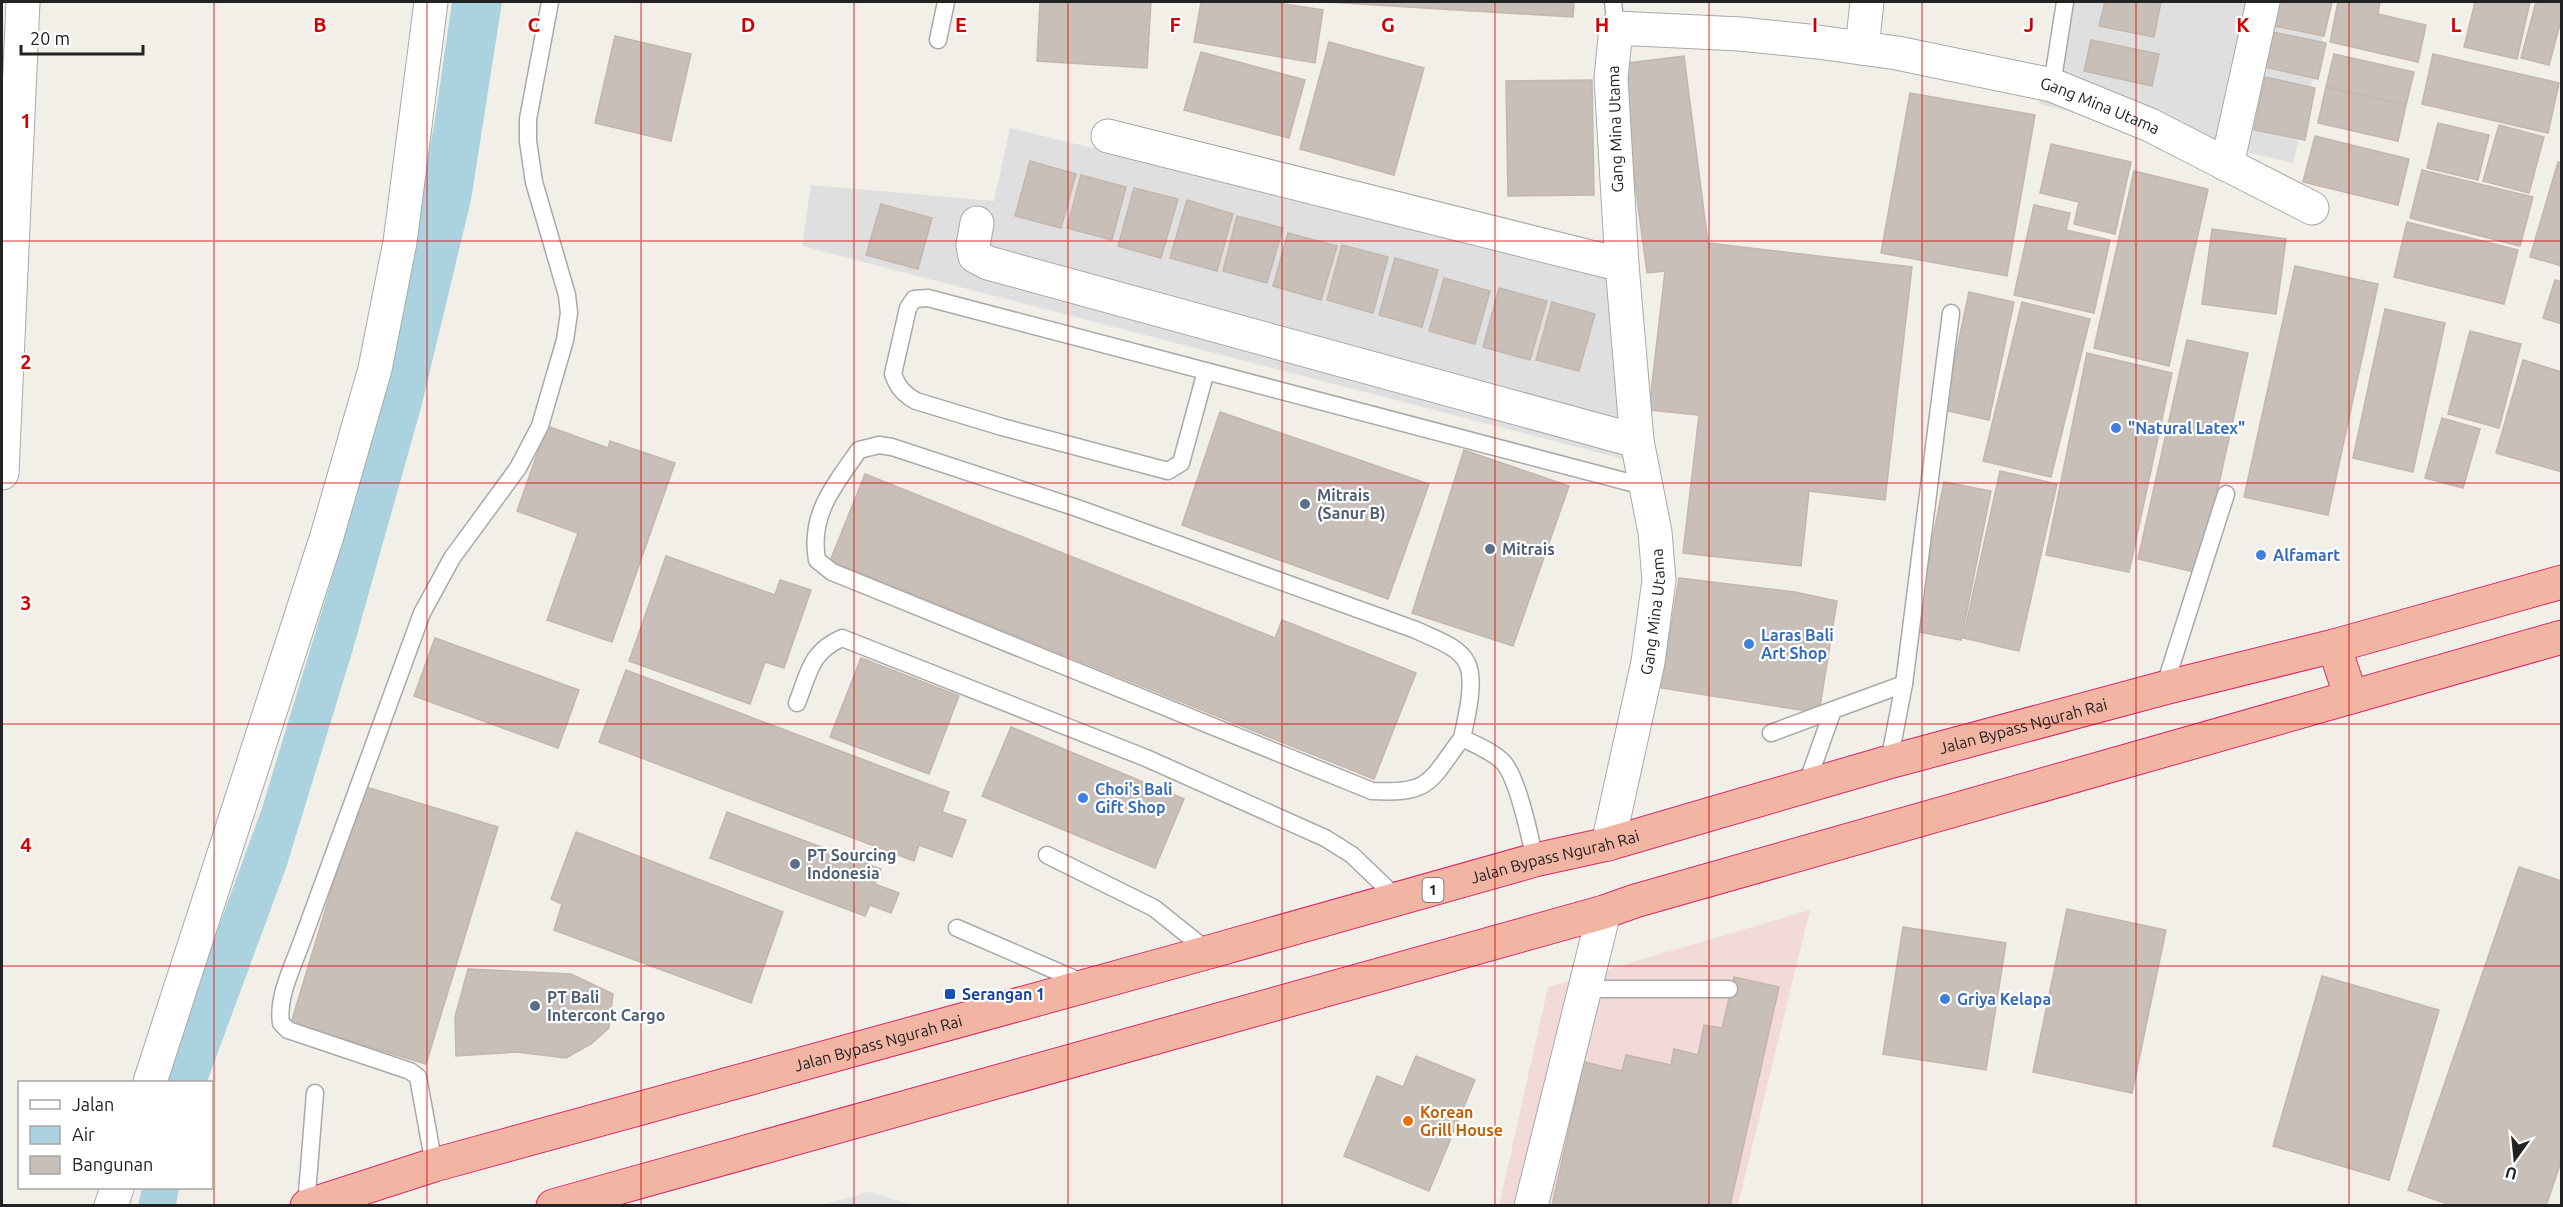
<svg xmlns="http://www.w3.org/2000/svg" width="2563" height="1207" viewBox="0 0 2563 1207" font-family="Ubuntu,sans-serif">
	<rect width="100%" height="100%" fill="#f2efe9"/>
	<!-- residential -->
	<g fill="#e0dfdf">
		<path d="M2063 2H2331L2293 163 2039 104Z"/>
		<path d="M1010 128 1607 272 1627 460 802 246 811 185 994 201Z"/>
	</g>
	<!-- commercial -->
	<path fill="#f2dad9" d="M1810 910 1738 1205 1499 1206 1548 987Z"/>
	<!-- parking -->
	<path fill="#e2e2e2" d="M869 1192 913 1205H821Z"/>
	<!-- water -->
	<g fill="#aad3df">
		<path d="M452 2H502L471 200 421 408 353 649 287 865 207 1082H165L169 1063 262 808 335 568 398 329 435 119Z"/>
		<path d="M142 1188H179L176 1205H138Z"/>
	</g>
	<!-- building -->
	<g fill="#c7bfb8" stroke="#c4b6ab" stroke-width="1.5">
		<path d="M1040 2H1151L1147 68 1037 61Z"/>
		<path d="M1201 2H1271L1323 10 1315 63 1194 42Z"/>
		<path d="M1327 2H1574L1573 17Z"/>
		<path d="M2105 2H2161L2154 37 2099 26Z"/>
		<path d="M2275 2H2332L2324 36 2270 25Z"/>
		<path d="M2338 2H2380L2378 14 2426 25 2418 62 2330 42Z"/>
		<path d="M2475 2H2530L2517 59 2464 47Z"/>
		<path d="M2536 2H2562V17L2549 65 2521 58Z"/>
		<path d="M2267 31 2326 43 2318 79 2260 66Z"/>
		<path d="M615 36 691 54 671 141 595 123Z"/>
		<path d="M2091 40 2159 54 2152 86 2084 71Z"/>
		<path d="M1329 42 1424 68 1394 175 1300 149Z"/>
		<path d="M1201 52 1305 80 1289 138 1184 110Z"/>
		<path d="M2334 54 2414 72 2406 105 2326 87Z"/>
		<path d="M2433 54 2559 83 2548 133 2422 104Z"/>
		<path d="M1684 56 1708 243 1912 267 1885 500 1809 491 1801 566 1683 553 1699 415 1649 410 1665 271 1647 273 1619 64Z"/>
		<path d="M2265 77 2315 88 2305 140 2254 130Z"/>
		<path d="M1592 80 1594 195 1508 196 1506 81Z"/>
		<path d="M2326 87 2406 105 2398 141 2318 123Z"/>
		<path d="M1910 93 2035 115 2007 276 1881 253Z"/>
		<path d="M2438 123 2489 135 2478 180 2427 168Z"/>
		<path d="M2499 125 2544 137 2529 193 2483 181Z"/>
		<path d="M2315 136 2409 159 2398 205 2303 182Z"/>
		<path d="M2051 144 2131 162 2115 234 2074 224 2079 202 2040 193Z"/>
		<path d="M1030 161 1076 174 1061 228 1015 216Z"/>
		<path d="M2558 162 2562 163V266L2530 257Z"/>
		<path d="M2422 170 2533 197 2520 246 2410 218Z"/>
		<path d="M2134 171 2208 189 2169 366 2094 348Z"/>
		<path d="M1081 175 1126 187 1112 240 1067 228Z"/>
		<path d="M1134 188 1178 199 1161 258 1118 246Z"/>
		<path d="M1187 200 1233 214 1217 271 1170 258Z"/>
		<path d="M881 204 932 218 918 269 866 255Z"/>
		<path d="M2034 205 2070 213 2066 230 2110 240 2094 313 2014 295Z"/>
		<path d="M1237 216 1283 228 1267 283 1223 271Z"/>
		<path d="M2407 222 2518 250 2504 304 2394 277Z"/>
		<path d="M2212 229 2286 239 2276 314 2202 304Z"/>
		<path d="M1288 233 1337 246 1321 300 1273 286Z"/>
		<path d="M1342 245 1388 257 1373 313 1327 300Z"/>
		<path d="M1395 258 1438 270 1422 327 1379 315Z"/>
		<path d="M2295 266 2378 284 2328 515 2244 497Z"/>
		<path d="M1444 278 1490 291 1475 344 1429 331Z"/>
		<path d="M2555 280 2562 282V324L2543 318Z"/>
		<path d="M1499 288 1547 301 1530 360 1483 347Z"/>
		<path d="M1969 292 2014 302 1989 420 1944 410Z"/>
		<path d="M1552 302 1595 314 1579 371 1536 360Z"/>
		<path d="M2022 302 2090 319 2051 477 1983 461Z"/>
		<path d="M2385 309 2445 323 2413 472 2353 458Z"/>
		<path d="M2470 331 2521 344 2499 428 2448 414Z"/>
		<path d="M2187 340 2248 353 2199 573 2138 559Z"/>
		<path d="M2087 353 2172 373 2129 572 2046 555Z"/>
		<path d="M2523 360 2562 372V472L2496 453Z"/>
		<path d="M1220 412 1429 484 1388 599 1182 525Z"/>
		<path d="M2442 418 2480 429 2463 488 2425 478Z"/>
		<path d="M547 426 608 448 610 441 675 463 612 642 547 620 578 533 517 511Z"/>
		<path d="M1464 450 1569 486 1513 646 1412 613Z"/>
		<path d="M2000 471 2057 484 2019 651 1963 638Z"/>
		<path d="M865 474 1275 638 1282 620 1416 673 1374 779 830 561Z"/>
		<path d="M1944 482 1991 491 1961 640 1914 631Z"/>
		<path d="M666 556 775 595 780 580 811 590 784 668 765 662 750 704 629 661Z"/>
		<path d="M1679 578 1795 592 1837 601 1819 713 1661 688Z"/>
		<path d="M435 638 579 690 558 748 414 696Z"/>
		<path d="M861 658 959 696 929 774 830 737Z"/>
		<path d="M626 670 949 792 942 812 966 820 952 857 919 845 914 861 599 742Z"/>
		<path d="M1011 727 1184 799 1155 868 982 796Z"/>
		<path d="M363 786 498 827 426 1064 291 1023Z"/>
		<path d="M727 812 881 869 875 884 899 893 891 913 870 905 865 916 710 858Z"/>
		<path d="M576 832 783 912 751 1003 554 930 562 904 551 899Z"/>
		<path d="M2519 867 2562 881V1159L2546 1206H2453L2408 1190Z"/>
		<path d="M2067 909 2166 930 2132 1093 2033 1072Z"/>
		<path d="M1903 927 2006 943 1986 1070 1883 1054Z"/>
		<path d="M468 969 571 974 613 994 609 1028 591 1044 566 1058 517 1052 456 1056 455 1017Z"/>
		<path d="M2322 976 2439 1010 2389 1180 2273 1146Z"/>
		<path d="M1734 977 1779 987 1730 1206H1552L1584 1062 1622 1071 1626 1055 1671 1065 1674 1049 1698 1055 1704 1025 1722 1028Z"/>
		<path d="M1416 1056 1475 1080 1429 1191 1344 1156 1377 1076 1403 1087Z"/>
	</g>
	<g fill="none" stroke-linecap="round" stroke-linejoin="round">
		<!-- service casing -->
		<g stroke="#a9a9a9" stroke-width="19">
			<g id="service">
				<path d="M1613 2 1616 28"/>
				<path d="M938 40 946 2"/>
				<path d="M2052 85 2065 2"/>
				<path d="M1206 371 1181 463 1168 471 1002 427 916 401C904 394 898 388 893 374L908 308 914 299 928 298 1647 487"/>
				<path d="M2164 688 2226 494"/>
				<path d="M797 703C809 673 810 652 842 638L1146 758 1325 838 1352 855 1399 900"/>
				<path d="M1771 733 1833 710"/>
				<path d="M1462 738C1466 720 1476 681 1467 663 1459 646 1432 638 1416 630L1077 508 892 447 879 445 859 450C834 486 809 514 817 560L832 572 1372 791C1431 794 1429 782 1462 738 1476 745 1492 751 1503 762 1518 778 1530 837 1535 860"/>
				<path d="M1889 762 1904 684 1951 313"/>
				<path d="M1806 786 1833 710 1904 684"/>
				<path d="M1047 855 1154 908 1209 952"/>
				<path d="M957 928 1084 983"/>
				<path d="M1584 989H1729"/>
				<path d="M434 1165 418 1077 410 1071 288 1030 281 1023C277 997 293 966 302 941L422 613 452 558 518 468 540 426 565 340 569 313 567 295 534 182 528 141V119L550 2"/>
				<path d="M306 1206 315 1093"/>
			</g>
		</g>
		<!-- minor casing -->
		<g stroke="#a9a9a9" stroke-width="35">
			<g id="minor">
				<path d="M1862 48 1867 2"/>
				<path d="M1108 136 1622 265"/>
				<path d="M2227 165 2263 2"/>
				<path d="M977 223 973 245 975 256 988 263 1637 441"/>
				<path id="s1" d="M1608 844 1648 662 1659 580 1655 532 1637 441 1622 265 1611 78 1616 28 1740 34 1818 42 1897 53 2052 85 2150 125 2312 208"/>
				<path d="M150 1082 327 536 375 369 400 242 431 2"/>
				<path d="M111 1206 117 1188"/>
				<path d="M1531 1206 1604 912"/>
			</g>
		</g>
		<!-- tertiary casing -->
		<g stroke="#a9a9a9" stroke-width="35">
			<path id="tertiary" d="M2 473 23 2"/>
		</g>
		<!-- trunk casing -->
		<g stroke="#dc2a67" stroke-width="35">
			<g id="trunk">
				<path d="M2334 646 2351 697"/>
				<path id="s2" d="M307 1206 434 1165 1209 952 1535 860 1608 844 1889 762 2164 688 2334 646 2562 582"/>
				<path d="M553 1206 1604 912 1635 901 2562 637"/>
			</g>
		</g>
		<!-- service -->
		<use href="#service" stroke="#fff" stroke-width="16"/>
		<!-- minor -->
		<use href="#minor" stroke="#fff" stroke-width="33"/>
		<!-- tertiary -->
		<use href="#tertiary" stroke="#fff" stroke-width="33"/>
		<!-- trunk -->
		<use href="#trunk" stroke="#f2b4a3" stroke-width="33"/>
	</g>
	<!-- grid -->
	<path fill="none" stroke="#d40000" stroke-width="1.5" stroke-opacity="0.55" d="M214 2V1206M427 2V1206M641 2V1206M854 2V1206M1068 2V1206M1282 2V1206M1495 2V1206M1709 2V1206M1922 2V1206M2136 2V1206M2349 2V1206M2 241H2562M2 483H2562M2 724H2562M2 966H2562"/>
	<!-- markers -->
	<g fill="#3f7fe0" stroke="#fff" stroke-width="2">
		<circle cx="2116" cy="428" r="6"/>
		<circle cx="2261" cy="555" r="6"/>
		<circle cx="1749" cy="644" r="6"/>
		<circle cx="1083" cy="798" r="6"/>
		<circle cx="1945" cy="999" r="6"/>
	</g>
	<g fill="#5c6f8a" stroke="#fff" stroke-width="2">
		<circle cx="1305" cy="504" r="6"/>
		<circle cx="1490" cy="549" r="6"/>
		<circle cx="795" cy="864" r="6"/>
		<circle cx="535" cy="1006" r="6"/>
	</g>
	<rect fill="#1a4fb4" stroke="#fff" stroke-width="2" x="944" y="988" width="12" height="12" rx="3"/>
	<circle fill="#e8710a" stroke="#fff" stroke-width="2" cx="1408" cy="1121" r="6"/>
	<g text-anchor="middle" stroke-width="4.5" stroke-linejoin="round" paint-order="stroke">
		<!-- shield labels -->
		<rect fill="#fff" stroke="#646464" stroke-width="1.5" x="1422.5" y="878" width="21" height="24" rx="4.5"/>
		<g font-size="15" font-weight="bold" fill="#222">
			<text x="1433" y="895">1</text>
		</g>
		<!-- street labels -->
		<g font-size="16" fill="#222" stroke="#fff">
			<text dy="6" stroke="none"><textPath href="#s1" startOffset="1317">Gang Mina Utama</textPath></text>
			<text transform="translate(1615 129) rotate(-92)" y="6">Gang Mina Utama</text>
			<text dy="6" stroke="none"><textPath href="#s1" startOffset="237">Gang Mina Utama</textPath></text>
			<text dy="6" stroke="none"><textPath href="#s2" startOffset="1782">Jalan Bypass Ngurah Rai</textPath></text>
			<text dy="6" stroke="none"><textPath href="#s2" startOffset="1296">Jalan Bypass Ngurah Rai</textPath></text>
			<text dy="6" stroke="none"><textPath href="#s2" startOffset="594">Jalan Bypass Ngurah Rai</textPath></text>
		</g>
		<!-- shop labels -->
		<g font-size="16" font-weight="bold" fill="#366cbe" stroke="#fff" text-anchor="start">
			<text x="2128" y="434">"Natural Latex"</text>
			<text x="2273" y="561">Alfamart</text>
			<text x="1761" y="641">Laras Bali<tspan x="1761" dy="18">Art Shop</tspan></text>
			<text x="1095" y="795">Choi's Bali<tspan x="1095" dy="18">Gift Shop</tspan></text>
			<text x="1957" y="1005">Griya Kelapa</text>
		</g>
		<!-- service labels -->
		<g font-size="16" font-weight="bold" fill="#4e5e75" stroke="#fff" text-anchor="start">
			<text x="1317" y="501">Mitrais<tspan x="1317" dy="18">(Sanur B)</tspan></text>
			<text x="1502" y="555">Mitrais</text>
			<text x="807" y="861">PT Sourcing<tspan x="807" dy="18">Indonesia</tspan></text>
			<text x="547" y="1003">PT Bali<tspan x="547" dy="18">Intercont Cargo</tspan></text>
		</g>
		<!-- transit labels -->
		<g font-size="16" font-weight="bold" fill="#164399" stroke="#fff" text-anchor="start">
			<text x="962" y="1000">Serangan 1</text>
		</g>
		<!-- food labels -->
		<g font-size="16" font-weight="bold" fill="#c56008" stroke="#fff" text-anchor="start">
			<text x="1420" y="1118">Korean<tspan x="1420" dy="18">Grill House</tspan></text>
		</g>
	</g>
	<g font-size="20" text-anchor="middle" font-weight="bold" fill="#d40000" stroke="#fff" stroke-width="4.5" stroke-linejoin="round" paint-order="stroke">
		<text x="320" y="32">B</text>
		<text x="534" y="32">C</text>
		<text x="748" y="32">D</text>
		<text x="961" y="32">E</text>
		<text x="1175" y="32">F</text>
		<text x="1388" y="32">G</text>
		<text x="1602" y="32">H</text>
		<text x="1815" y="32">I</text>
		<text x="2029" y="32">J</text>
		<text x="2243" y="32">K</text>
		<text x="2456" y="32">L</text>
		<text x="26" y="128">1</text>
		<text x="26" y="369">2</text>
		<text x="26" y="610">3</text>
		<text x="26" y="852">4</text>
	</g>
	<!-- border -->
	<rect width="2563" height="1207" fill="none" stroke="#222222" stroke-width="6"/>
	<!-- legend -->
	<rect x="18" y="1081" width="195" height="108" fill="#ffffff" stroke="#a7a7a7" stroke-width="1.5"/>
	<rect x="30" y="1100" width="30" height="9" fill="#ffffff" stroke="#a7a7a7" stroke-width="1.5"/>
	<text x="72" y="1111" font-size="18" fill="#222222">Jalan</text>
	<rect x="30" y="1126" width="30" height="18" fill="#aad3df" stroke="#a7a7a7" stroke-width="1.5"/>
	<text x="72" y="1141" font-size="18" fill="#222222">Air</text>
	<rect x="30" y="1156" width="30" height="18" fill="#c7bfb8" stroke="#a7a7a7" stroke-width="1.5"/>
	<text x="72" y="1171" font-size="18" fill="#222222">Bangunan</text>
	<!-- north arrow -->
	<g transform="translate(2515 1159) rotate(195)" stroke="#ffffff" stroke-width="4.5" paint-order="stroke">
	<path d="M0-4.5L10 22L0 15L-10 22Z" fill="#222222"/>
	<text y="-9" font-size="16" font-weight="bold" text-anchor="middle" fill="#222222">U</text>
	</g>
	<!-- scale -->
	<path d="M21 45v9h122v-9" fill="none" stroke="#222222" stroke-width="3"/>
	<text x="30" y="45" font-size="18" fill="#222222" stroke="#ffffff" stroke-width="4.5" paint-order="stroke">20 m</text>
</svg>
